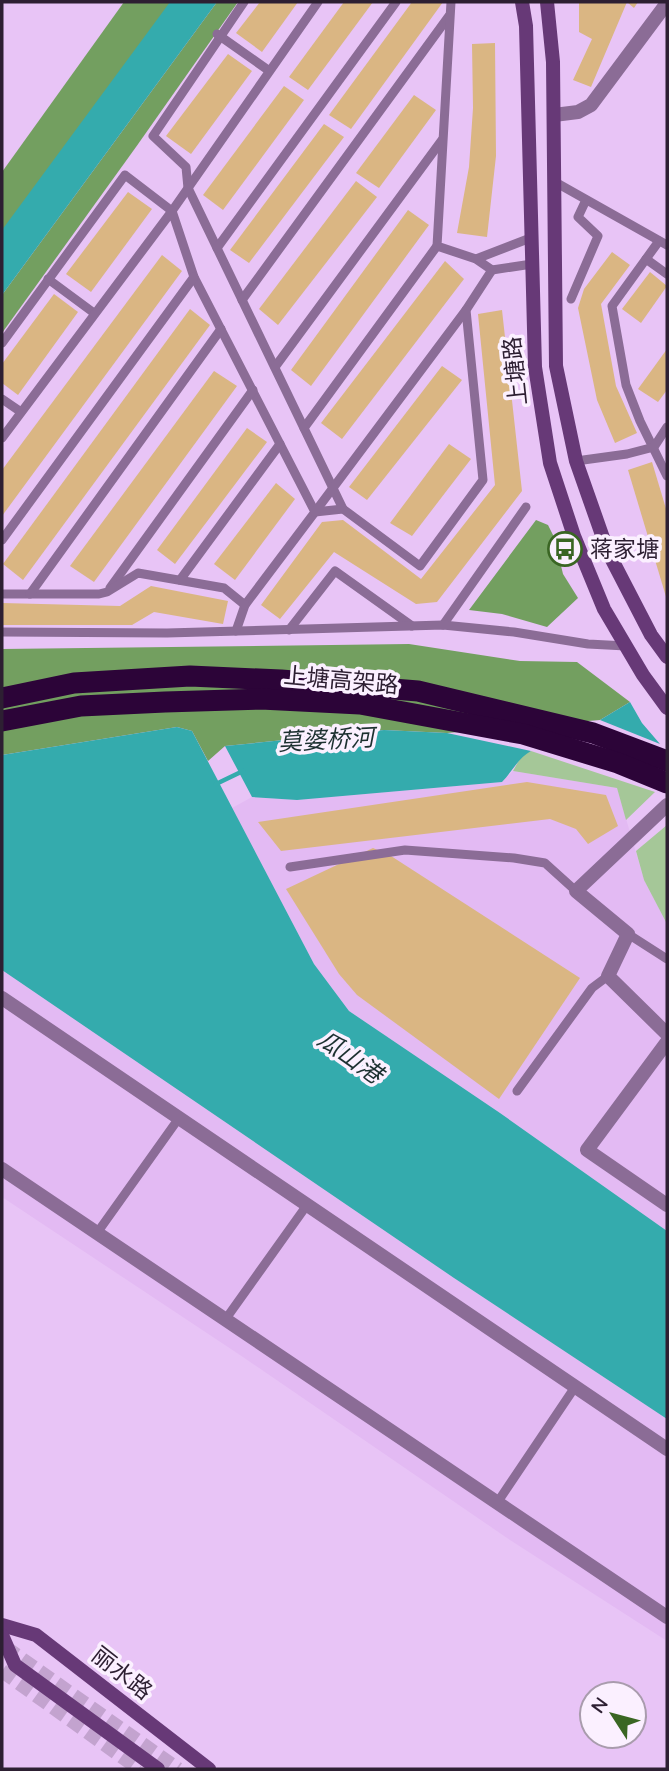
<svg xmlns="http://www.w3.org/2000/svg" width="669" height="1771" viewBox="0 0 669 1771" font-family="Quicksand,'Noto Sans SC',sans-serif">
	<rect width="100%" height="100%" fill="#e8c4f6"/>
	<!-- built -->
	<g fill="#e3baf3">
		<path d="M513 771 617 788 644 880 667 924V1231L500 1113 349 1011 314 964 232 808 252 797 297 800 502 782Z"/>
		<path d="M2 970 454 1278 667 1419V1641L510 1540 240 1355 2 1197Z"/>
	</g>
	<!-- green -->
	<g fill="#a5c798">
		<path d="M531 751 655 792 626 820 617 788 513 771 522 755Z"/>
		<path d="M667 825V924L644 880 636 851Z"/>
	</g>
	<!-- forest -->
	<g fill="#739f60">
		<path d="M124 2H173L2 234V172Z"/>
		<path d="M217 2H238L136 147 2 333V295Z"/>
		<path d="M536 520 548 525 554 537 563 574 578 598 547 627 502 614 469 610Z"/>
		<path d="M409 644 520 661 577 662 630 702 600 720 447 733 384 730 225 746 208 761 192 731 177 727 2 755V649Z"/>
	</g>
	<!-- water -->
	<g fill="#34abad">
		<path d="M170 2H217L2 295V230Z"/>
		<path d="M630 702 642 723 660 744 600 720Z"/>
		<path d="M177 727 192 731 314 964 349 1011 500 1113 667 1231V1419L454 1278 2 970V755Z"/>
		<path d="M384 730 447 733 531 751C518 758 512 772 502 782L297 800 252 797 225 746Z"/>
	</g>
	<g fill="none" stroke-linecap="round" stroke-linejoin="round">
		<!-- stream -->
		<path stroke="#34abad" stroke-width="4.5" d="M216 784 243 771"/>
	</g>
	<!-- building -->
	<g fill="#dab683">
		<path d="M260 2H298L262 52 236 33Z"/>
		<path d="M344 2H373L308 90 289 77Z"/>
		<path d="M412 2H443L351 129 329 115Z"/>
		<path d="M579 2H638L634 8 627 2 591 87 573 80 592 39 579 32Z"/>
		<path d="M495 43 496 156 487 237 457 233 469 167 473 108 472 44Z"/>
		<path d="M228 54 252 71 191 154 166 136Z"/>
		<path d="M284 86 304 100 223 210 203 195Z"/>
		<path d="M414 95 436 110 379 188 356 173Z"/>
		<path d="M324 124 344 137 249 263 230 250Z"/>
		<path d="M356 181 377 197 278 325 259 309Z"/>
		<path d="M128 192 152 209 91 292 66 274Z"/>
		<path d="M408 210 429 225 311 386 291 370Z"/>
		<path d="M612 252 630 265 601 304 616 386 637 433 615 443 597 400 578 308 584 289Z"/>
		<path d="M162 255 182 271 2 516V470Z"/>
		<path d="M445 261 464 279 342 439 321 423Z"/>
		<path d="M650 272 667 286 641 323 622 309Z"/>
		<path d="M54 294 78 312 18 395 2 383V364Z"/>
		<path d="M190 309 210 325 23 580 3 564Z"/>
		<path d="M502 310 522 491 437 602 416 604 334 552 280 619 261 605 322 522 343 520 421 579 495 485 478 314Z"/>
		<path d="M667 349V390L658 402 638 389Z"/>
		<path d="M442 366 462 380 367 500 349 487Z"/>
		<path d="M214 371 237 386 94 582 70 566Z"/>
		<path d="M247 428 267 442 175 564 157 550Z"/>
		<path d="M449 444 471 459 412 536 390 523Z"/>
		<path d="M652 462 667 512V600L628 470Z"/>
		<path d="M276 483 295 499 235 580 214 564Z"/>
		<path d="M151 586 228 601 223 624 154 612 132 625H2V603L120 606Z"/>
		<path d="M527 782 606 795 618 826 588 844 576 829 550 819 281 851 258 822Z"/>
		<path d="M373 848 391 856 580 978 499 1099 357 995 339 974 286 889Z"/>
	</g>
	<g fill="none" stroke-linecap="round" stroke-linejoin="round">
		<!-- secondary-tunnel -->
		<g stroke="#c3a3cf" stroke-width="14" stroke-dasharray="14 7" stroke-linecap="butt">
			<path d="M5 1647 178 1769"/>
			<path d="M2 1671 139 1769"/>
		</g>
		<!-- lane -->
		<g stroke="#8b6c96" stroke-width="9">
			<path d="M244 2 153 136 186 167 188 188 343 509"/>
			<path d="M217 34 268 70"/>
			<path d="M555 182 667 245"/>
			<path d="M659 241 612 306 626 385 640 421 667 476"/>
			<path d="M217 248 396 2"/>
			<path d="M476 259 533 237"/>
			<path d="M646 259 667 274"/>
			<path d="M492 270 532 264"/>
			<path d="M48 279 94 313"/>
			<path d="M571 299 598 236 578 217 586 200"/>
			<path d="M242 300 449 16"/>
			<path d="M2 343 125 175 172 211 318 2"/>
			<path d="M275 367 442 140"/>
			<path d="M2 399 21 412"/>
			<path d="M304 428 437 246"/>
			<path d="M2 438 172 211 194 277 315 512 245 605 236 631"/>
			<path d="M576 461 627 454 654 447 667 427"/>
			<path d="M315 512 343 509 420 566 483 480 466 310 492 270 476 259 437 246 451 2"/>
			<path d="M315 512 466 310"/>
			<path d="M2 540 194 277"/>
			<path d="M180 580 280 444"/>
			<path d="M110 588 253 390"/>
			<path d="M2 594H99L107 592 138 573 224 588 245 605"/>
			<path d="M30 594 221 329"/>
			<path d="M443 625 526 507"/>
			<path d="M289 630 335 571 412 626"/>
			<path d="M2 632 167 633 443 625 514 632 588 644 626 646"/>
			<path d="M290 867 405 850 514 858 545 863 576 891"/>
			<path d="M628 934 667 959"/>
			<path d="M517 1091 592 988 608 976"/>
			<path d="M97 1233 179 1118"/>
			<path d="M225 1320 307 1205"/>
			<path d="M497 1503 575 1387"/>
		</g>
		<!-- street -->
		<g stroke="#8b6c96" stroke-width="14">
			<path d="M554 115 578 112 591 105 667 3"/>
			<path d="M667 805 576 891 628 934 608 976 667 1034"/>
			<path d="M2 998 667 1449"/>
			<path d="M667 1042 587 1150 667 1205"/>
			<path d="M2 1169 667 1617"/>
		</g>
		<!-- secondary -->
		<g stroke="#673977" stroke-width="14">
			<path d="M522 2 526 26 535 367 550 463 574 536 604 609 643 675 667 708"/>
			<path d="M547 2 553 62 556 366 576 461 608 552 651 635 667 657"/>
			<path d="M2 1625 36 1635 209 1769"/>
			<path d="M2 1635 15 1665 158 1769"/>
		</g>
		<!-- highway -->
		<g stroke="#2c0438" stroke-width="21">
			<path d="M2 698 74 683 190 676 281 680 418 691 593 733 667 761"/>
			<path d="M2 721 81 706 165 702 261 699 360 704 523 734 618 763 667 783"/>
		</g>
	</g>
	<!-- icons -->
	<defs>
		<g id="bus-ring" transform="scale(1.75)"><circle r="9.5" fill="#fbf0ff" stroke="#3a6623" stroke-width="1.5"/><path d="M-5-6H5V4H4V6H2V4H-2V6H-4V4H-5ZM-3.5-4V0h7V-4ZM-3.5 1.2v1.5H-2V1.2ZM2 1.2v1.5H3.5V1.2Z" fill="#3a6623"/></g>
	</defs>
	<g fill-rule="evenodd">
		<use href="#bus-ring" x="565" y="549"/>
	</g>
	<g text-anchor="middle" stroke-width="7" stroke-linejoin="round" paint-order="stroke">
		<!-- street labels -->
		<g font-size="23" fill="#2d1f32" stroke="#fbf0ff">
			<text transform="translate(515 371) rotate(-96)" y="8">上塘路</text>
			<text transform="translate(341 680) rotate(5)" y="8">上塘高架路</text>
			<text transform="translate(122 1673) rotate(38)" y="8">丽水路</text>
		</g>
		<!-- poi labels -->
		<g font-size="23" fill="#2d1f32" stroke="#fbf0ff" text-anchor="start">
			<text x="590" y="557">蒋家塘</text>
		</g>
		<!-- water labels -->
		<g font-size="24" font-style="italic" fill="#1c3030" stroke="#fbf0ff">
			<text transform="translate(326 740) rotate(-3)" y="8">莫婆桥河</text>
			<text transform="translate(350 1057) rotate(35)" y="8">瓜山港</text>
		</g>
	</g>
	<!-- border -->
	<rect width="669" height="1771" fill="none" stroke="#2d1f32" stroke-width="7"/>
	<!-- north arrow -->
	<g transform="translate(613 1715) rotate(306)"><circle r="33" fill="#fbf0ff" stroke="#a99cad" stroke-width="2"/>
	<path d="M0-5L12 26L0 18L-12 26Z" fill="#3a6623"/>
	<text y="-10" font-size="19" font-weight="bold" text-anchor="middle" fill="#2d1f32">N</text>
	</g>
</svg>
